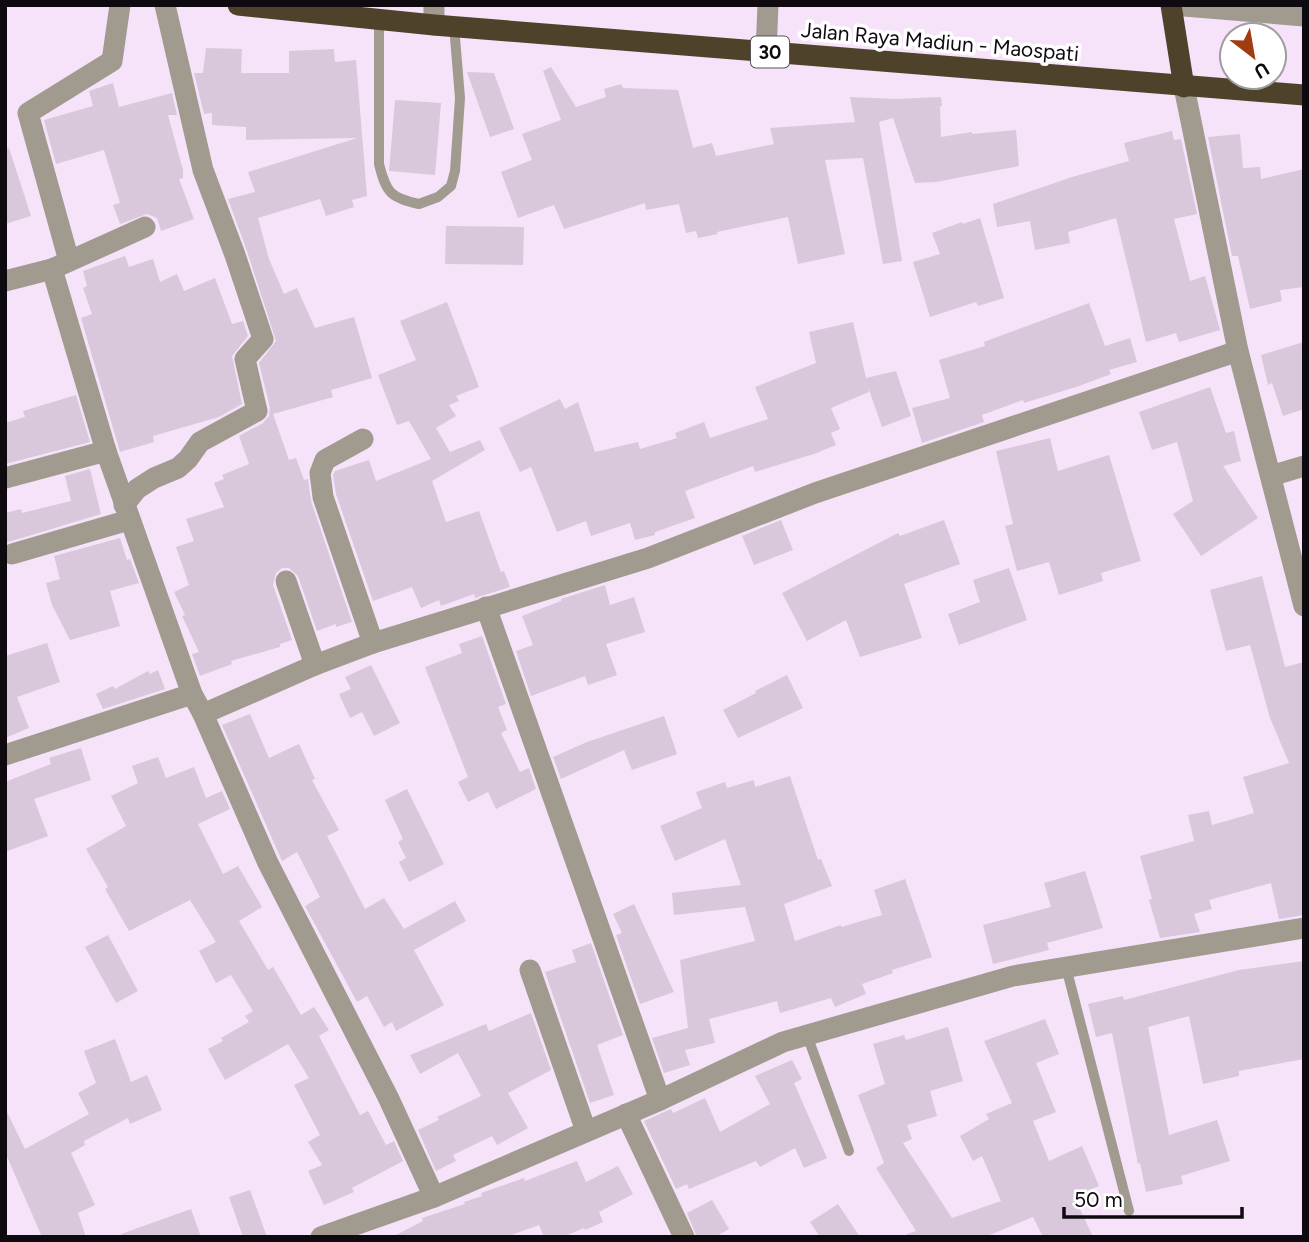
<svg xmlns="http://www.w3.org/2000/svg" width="1309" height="1242" viewBox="0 0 1309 1242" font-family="Figtree,sans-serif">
	<rect width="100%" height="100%" fill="#f6e3fa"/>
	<!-- building -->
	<g fill="#d9c7dc">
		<path d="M206 48 242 49 241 73H289V51L334 49 335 62 356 60 367 196 352 200 354 207 326 216 320 199 258 218 269 259 284 294 297 288 315 328 354 317 372 378 331 390 333 397 273 414 289 460 296 458 304 480 308 479 311 501 352 622 336 627V624L317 631 298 576 289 568H282L276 573 273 585 292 640 280 644V647L231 661 232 664 200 676 192 654 199 652 182 616 185 615 174 592 189 585 176 547 194 541 186 519 224 507 214 483 224 479 222 475 249 464 239 436 263 423 269 416 270 408 259 363 276 341 247 251 228 199 255 192 248 172 357 138 246 140V127L212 125V113L204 114 194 73H203Z"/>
		<path d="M551 67 576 107 606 97 604 89 621 84 623 88 678 90 693 148 712 143 716 156 774 144 770 128 855 122 850 97 896 99 941 97 942 106 935 108 940 107 941 137 972 132V134L1016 130 1019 166 936 182 915 183 893 118 879 122 902 261 883 264 863 158 825 160 845 254 798 264 788 217 717 232 718 234 698 238 696 231 686 233 679 204 646 210 645 203 564 229 554 205 518 218 501 172 532 160 522 134 561 120 543 71Z"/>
		<path d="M467 72 494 73 514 129 490 137Z"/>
		<path d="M113 83 119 107 172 93 177 115H168L183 170V178L179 179 194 219 161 231 157 218 147 214 120 224 113 205 120 203 104 150 56 164 44 120 93 106 89 91Z"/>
		<path d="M395 100 441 103 435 175 389 171Z"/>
		<path d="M1172 131 1174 140 1181 139 1197 214 1174 219 1190 281 1205 276 1220 330 1179 342 1176 333 1146 342 1116 218 1068 232 1070 243 1035 250 1030 221 997 227 993 204 1072 177 1129 161 1124 143Z"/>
		<path d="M1240 134 1243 168 1260 167 1261 179 1304 169V287L1280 290 1282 301 1250 309 1238 256H1232L1208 137Z"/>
		<path d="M9 148 31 216 5 224V149Z"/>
		<path d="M980 218 1004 298 978 306 976 302 930 317 913 262 940 254 932 233 962 222 963 224Z"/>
		<path d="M446 226 524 227 523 265 445 264Z"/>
		<path d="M125 256 129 267 153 259 160 282 177 274 184 291 215 278 232 324 243 321 248 336 232 356 242 404 219 417 153 436 154 442 120 452 81 318 92 314 83 288 87 286 83 271Z"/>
		<path d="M447 302 479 387 456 396 459 401 449 405 456 416 436 428 450 452 480 440 485 450 432 481 446 522 479 511 501 572 504 571 510 587 475 598 474 594 441 606 439 600 421 608 412 587 373 601 336 494 333 475 335 471 369 460 376 481 431 459 409 421 397 425 378 375 416 360 400 321Z"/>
		<path d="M1089 303 1105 346 1130 338 1137 362 1109 370 1111 374 1079 386 1024 403 1023 400 982 415 984 422 922 443 912 408 950 398 939 360 985 346 984 342Z"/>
		<path d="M853 322 866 378 896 371 911 416 882 427 868 387 869 392 831 408 840 429 831 433 836 445 814 454 755 472 753 466 685 491 695 518 655 532V535L635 540 630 523 591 536 586 521 557 532 531 467 520 472 499 428 560 399 565 409 578 402 595 452 638 442 640 449 677 438 675 433 704 422 710 438 768 419 755 387 816 363 809 332Z"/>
		<path d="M1304 342V409L1283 416 1272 383 1268 385 1261 355Z"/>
		<path d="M1210 387 1226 433 1234 431 1241 461 1223 466 1258 518 1201 556 1173 514 1193 501 1177 442 1152 450 1139 412Z"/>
		<path d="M76 395 90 442 5 464V423L25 417 23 411Z"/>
		<path d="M1050 438 1058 471 1109 455 1141 561 1101 573 1103 581 1059 595 1049 562 1017 571 1005 526 1013 524 996 451Z"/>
		<path d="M90 469 101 514 5 543V513L21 509 22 513 71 501 65 476Z"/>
		<path d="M781 520 793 550 754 565 742 536Z"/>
		<path d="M944 520 960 564 904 584 922 638 860 657 846 620 807 641 782 593 898 533 900 536Z"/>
		<path d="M120 538 127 560 130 559 139 583 110 591 120 626 70 640 52 605 46 583 60 579 54 556Z"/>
		<path d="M1009 568 1027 620 959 645 948 614 980 602 973 580Z"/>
		<path d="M1262 576 1285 667 1304 662V915L1279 919 1271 883 1209 900 1212 909 1194 914 1200 932 1160 938 1149 900 1152 899 1140 856 1194 841 1188 815 1209 811 1212 825 1254 813 1243 777 1289 763 1270 718 1250 645 1226 651 1210 590Z"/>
		<path d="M605 585 610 605 634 597 645 632 606 644 617 675 588 685 585 676 531 696 516 651 533 645 522 616 561 601V599Z"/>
		<path d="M482 636 506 704 498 707 507 730 501 733 520 772 529 768 536 789 496 809 488 792 468 802 458 782 468 777 425 667 462 653 459 644Z"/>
		<path d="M47 643 60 682 17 697 29 728 5 738V656Z"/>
		<path d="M371 665 400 723 374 736 362 712 350 718 339 694 351 689 345 677Z"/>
		<path d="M158 670 165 689 103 709 96 694 113 686 115 689 148 671 150 674Z"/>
		<path d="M787 675 803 708 738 738 723 710 756 693 755 691Z"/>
		<path d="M250 714 269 758 299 744 315 779 312 780 339 830 327 836 365 909 384 898 404 929 455 901 466 921 414 950 444 1005 396 1031 392 1022 384 1027 367 996 357 1002 305 906 320 897 297 852 282 861 222 725Z"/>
		<path d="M664 716 677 754 632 770 624 750 561 779 553 757 587 742Z"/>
		<path d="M81 748 91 780 34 799 48 836 5 852V782L51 764 49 758Z"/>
		<path d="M158 757 166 778 194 767 206 798 222 791 230 809 198 824 223 874 238 866 262 907 239 921 268 970 273 967 301 1015 314 1007 329 1030 319 1036 360 1115 368 1111 386 1145 394 1141 403 1161 352 1188 354 1192 324 1205 308 1171 322 1165 308 1142 320 1135 294 1085 309 1078 288 1044 225 1080 208 1049 223 1041 221 1038 249 1022 245 1016 253 1011 231 975 216 983 199 951 216 942 190 900 129 931 105 889 108 887 86 849 126 826 111 796 138 783 132 766Z"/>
		<path d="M790 776 818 860 821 859 832 886 784 904 795 941 841 925V927L882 915 874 890 905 879 932 957 892 970 893 973 862 984 866 994 835 1007 831 998 780 1013 777 1001 709 1019 715 1043 685 1050 690 1065 664 1073 652 1038 688 1028 680 960 755 941 745 907 674 915 672 893 741 885 725 839 675 861 660 826 702 808 696 792 725 782 727 788 754 780 755 787Z"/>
		<path d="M407 789 444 864 409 882 399 862 406 858 398 842 403 839 385 800Z"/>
		<path d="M1085 871 1103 928 1047 943 1049 950 993 964 983 925 1051 907 1044 883Z"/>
		<path d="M634 904 674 992 640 1004 616 935 622 933 613 914Z"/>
		<path d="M108 935 138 991 116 1003 85 947Z"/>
		<path d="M591 943 623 1035 597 1045 614 1095 590 1103 545 972 576 962 572 950Z"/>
		<path d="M1304 961V1059L1239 1071V1076L1203 1084 1189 1016 1148 1027 1169 1135 1217 1120 1230 1161 1181 1176 1183 1184 1146 1192 1140 1163 1138 1164 1112 1033 1096 1037 1088 1004 1123 996 1124 1000 1239 970Z"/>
		<path d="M531 1013 551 1070 508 1093 528 1128 497 1145 492 1136 453 1155 456 1161 436 1171 418 1130 439 1120 437 1117 481 1096 458 1053 420 1074 410 1055 486 1024 489 1031Z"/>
		<path d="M1045 1019 1059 1054 1036 1063 1056 1112 1033 1121 1049 1161 1082 1146 1099 1186 1074 1196 1093 1237H1043L1033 1217 985 1237H908L907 1234 916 1231 876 1168 884 1163 858 1095 885 1084 873 1044 904 1035 906 1040 948 1027 963 1081 930 1091 937 1116 907 1125 912 1139 903 1143 952 1218 1001 1201 982 1156 973 1161 960 1136 989 1119 986 1114 1012 1103 984 1041Z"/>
		<path d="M115 1039 131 1082 147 1075 162 1110 130 1124 128 1118 84 1141 85 1145 71 1153 95 1205 78 1213 86 1237H42L5 1152V1108L25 1149 89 1114 78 1093 96 1083 84 1051Z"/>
		<path d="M792 1060 802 1079 794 1083 827 1158 804 1168 795 1148 760 1167 756 1161 689 1189 687 1184 676 1189 644 1121 671 1109 673 1113 705 1098 720 1132 770 1104 755 1076Z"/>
		<path d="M577 1161 586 1182 618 1166 633 1194 599 1212 603 1222 585 1230 584 1228 563 1237H544L539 1225 506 1237H392L423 1221 422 1218 465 1204 464 1202 482 1196 481 1193 524 1178 525 1181Z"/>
		<path d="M250 1190 267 1237H243L229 1197Z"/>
		<path d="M712 1200 729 1229 715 1237H697L687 1213Z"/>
		<path d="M838 1204 860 1237H820L810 1222Z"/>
		<path d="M191 1209 201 1237H121V1234Z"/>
	</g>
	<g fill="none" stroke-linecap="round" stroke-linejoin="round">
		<!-- lane -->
		<g stroke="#a19a8f" stroke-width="10">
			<path d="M379 20V164C386 192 390 198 419 204L438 197 451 186 455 171 460 98 454 26"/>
			<path d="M1066 967 1129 1211"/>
			<path d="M807 1035 849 1151"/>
		</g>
		<!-- street -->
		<g stroke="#a19a8f" stroke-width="21">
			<path d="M1172 5 1304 16"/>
			<path d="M434 25V5"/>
			<path d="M766 52 768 5"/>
			<path d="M1184 87 1238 351 1304 606"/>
			<path d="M145 227 52 269 106 451 192 694 203 714 268 863 388 1097 434 1197"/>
			<path d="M69 261 28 113 112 61 120 5"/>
			<path d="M5 281 52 269"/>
			<path d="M363 439 325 460 320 473 323 497 373 643"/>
			<path d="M1271 476 1304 466"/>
			<path d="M5 478 106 451"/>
			<path d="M124 505 137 489 154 478 178 468 188 459 200 442 257 411 245 359 263 339 235 255 203 170 165 5"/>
			<path d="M12 554 129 520"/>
			<path d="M286 581 315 665"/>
			<path d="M486 607 660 1100"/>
			<path d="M203 714 315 665 373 643 648 558 815 493 1238 351"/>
			<path d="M5 755 192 694"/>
			<path d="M530 970 586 1131"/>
			<path d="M626 1114 684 1237"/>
			<path d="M321 1237 434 1197 660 1100 783 1042 1013 976 1304 928"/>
		</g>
		<!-- highway -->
		<g stroke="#4f422b" stroke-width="21">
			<path d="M238 5 434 25 1304 95"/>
			<path d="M1171 5 1184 87"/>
		</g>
	</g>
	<g text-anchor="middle" stroke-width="7" stroke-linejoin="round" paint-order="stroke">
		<!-- shield labels -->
		<rect fill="#fff" stroke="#575358" stroke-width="2" x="751" y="36.5" width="38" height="31" rx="5"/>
		<g font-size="19" font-weight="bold" fill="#0f0910">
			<text x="770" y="59">30</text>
		</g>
		<!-- street labels -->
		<g font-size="21" fill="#0f0910" stroke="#fff">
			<text transform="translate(940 42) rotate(5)" y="7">Jalan Raya Madiun - Maospati</text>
		</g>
	</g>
	<!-- border -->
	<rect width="1309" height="1242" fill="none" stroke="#0f0910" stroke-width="14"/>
	<!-- north arrow -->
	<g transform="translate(1253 56) rotate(149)"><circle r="33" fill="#ffffff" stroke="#9f9d9f" stroke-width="2"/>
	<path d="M0-5L12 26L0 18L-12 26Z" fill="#a13c10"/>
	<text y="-10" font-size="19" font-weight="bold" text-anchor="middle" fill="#0f0910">U</text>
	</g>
	<!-- scale -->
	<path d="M1064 1207v10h178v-10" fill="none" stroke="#0f0910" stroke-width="3.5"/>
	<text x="1074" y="1207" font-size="21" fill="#0f0910" stroke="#ffffff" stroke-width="5" paint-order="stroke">50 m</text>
</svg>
